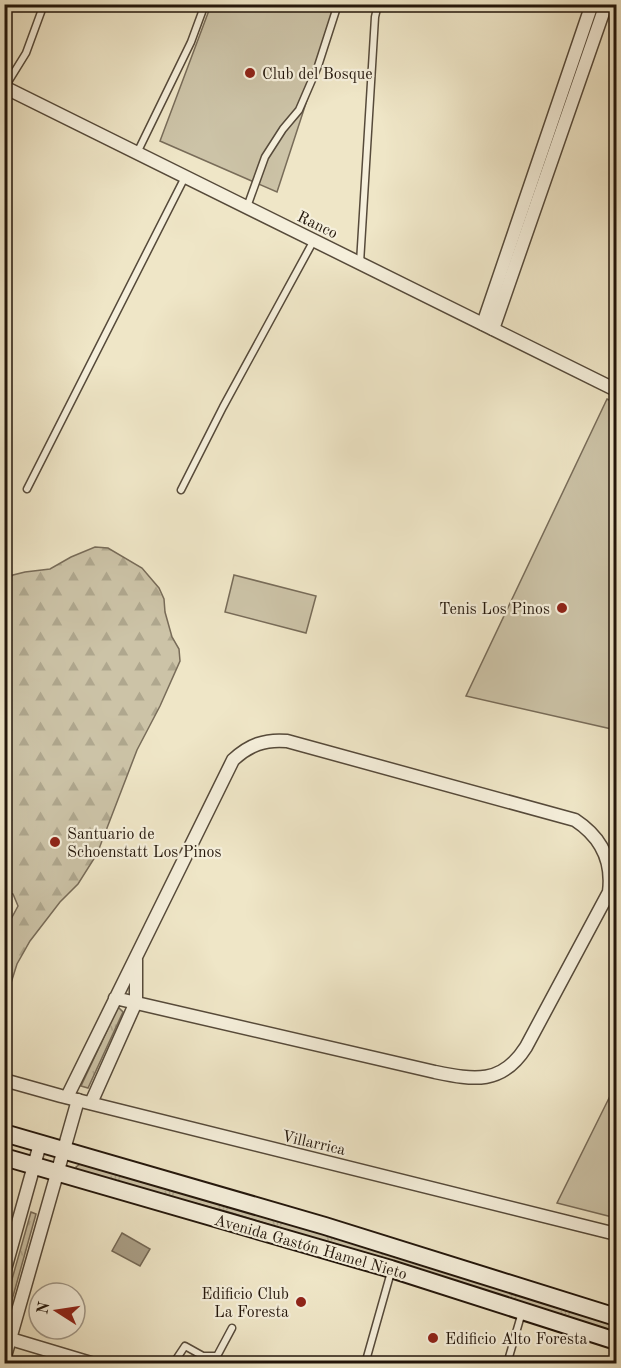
<svg xmlns="http://www.w3.org/2000/svg" width="621" height="1368" viewBox="0 0 621 1368" font-family="'Old Standard TT',serif">
	<defs>
		<pattern id="grass-tufts" width="24" height="20" patternUnits="userSpaceOnUse" patternTransform="scale(1.5)"><rect width="24" height="20" fill="#ccc3a7"/><path d="M3 7l-1-3M5 7V3M7 7l1-3M15 17l-1-3M17 17v-4M19 17l1-3" fill="none" stroke="#afa78e"/></pattern>
		<pattern id="forest-firs" width="22" height="20" patternUnits="userSpaceOnUse" patternTransform="scale(1.5)"><rect width="22" height="20" fill="#ccc3a7"/><path d="M5 1l3.5 6h-7zM16 11l3.5 6h-7z" fill="#afa78e"/></pattern>
	</defs>
	<rect width="100%" height="100%" fill="#efe6c7"/>
	<filter id="stains"><feTurbulence type="fractalNoise" baseFrequency=".00333" numOctaves="4"/><feColorMatrix values="0 0 0 0 .2 0 0 0 0 .09 0 0 0 0 .02 0 0 0 .5 -.17"/></filter>
	<radialGradient id="worn" r=".72"><stop offset=".6" stop-color="#630" stop-opacity="0"/><stop offset="1" stop-color="#630" stop-opacity=".3"/></radialGradient>
	<!-- grass -->
	<g fill="url(#grass-tufts)" stroke="#786c59" stroke-width="1.5">
		<path d="M118 1007 123 1012 88 1088 81 1086Z"/>
		<path d="M80 1164 361 1245 616 1325V1333L232 1213 78 1172 76 1167Z"/>
		<path d="M31 1212 36 1214 5 1325V1304Z"/>
	</g>
	<!-- forest -->
	<path fill="url(#forest-firs)" stroke="#786c59" stroke-width="1.5" d="M95 547 108 548 142 568 159 588 164 599 165 612 172 637 179 649 180 661 160 706 137 750 97 854 78 884 60 902 30 941 17 964 5 1002V924L11 919 18 906 13 894 4 890 5 580 13 575 25 572 50 569 71 557Z"/>
	<!-- park -->
	<g fill="#ccc3a7" stroke="#786c59" stroke-width="1.5">
		<path d="M211 5H338L277 192 160 141Z"/>
		<path d="M607 399 616 404V730L466 696Z"/>
		<path d="M234 575 316 596 306 633 225 612Z"/>
		<path d="M616 1084V1218L557 1203Z"/>
	</g>
	<!-- water -->
	<path fill="#aa9f87" stroke="#746855" stroke-width="1.5" d="M122 1233 150 1249 140 1266 112 1251Z"/>
	<g fill="none" stroke-linecap="round" stroke-linejoin="round">
		<!-- service casing -->
		<g stroke="#564a3a" stroke-width="9">
			<g id="service">
				<path d="M5 87 26 53 44 4"/>
				<path d="M137 153 191 42 205 4"/>
				<path d="M247 207 265 157 283 129 299 110 318 66 338 4"/>
				<path d="M360 263 375 17 378 4"/>
				<path d="M27 489 185 177"/>
				<path d="M181 490 223 407 314 240"/>
				<path d="M173 1364 185 1346 203 1356H217L232 1328"/>
				<path d="M365 1364 391 1272"/>
				<path d="M507 1364 522 1312"/>
			</g>
		</g>
		<!-- minor casing -->
		<g stroke="#564a3a" stroke-width="15">
			<g id="minor">
				<path d="M4 87 616 390"/>
				<path d="M483 324 592 4"/>
				<path d="M493 329 606 4"/>
				<path d="M4 1080 61 1096 616 1234"/>
				<path d="M67 1097C123 985 177 872 233 760 249 745 265 739 287 741L575 820C601 837 613 861 609 892L526 1047C502 1085 474 1080 435 1072L115 998"/>
				<path d="M91 1103 136 1002V960"/>
				<path d="M4 1273 40 1144"/>
				<path d="M4 1337 94 1364"/>
				<path d="M4 1360 78 1100"/>
			</g>
		</g>
		<!-- secondary casing -->
		<g stroke="#23160b" stroke-width="20">
			<g id="secondary">
				<path d="M4 1133 325 1226 616 1317"/>
				<path d="M4 1157 391 1269 616 1341"/>
			</g>
		</g>
		<!-- service -->
		<use href="#service" stroke="#f5efdb" stroke-width="6"/>
		<!-- minor -->
		<use href="#minor" stroke="#f5efdb" stroke-width="12"/>
		<!-- secondary -->
		<use href="#secondary" stroke="#f5efdb" stroke-width="16"/>
	</g>
	<!-- markers -->
	<g fill="#8f2418" stroke="#f5efdb" stroke-width="2">
		<circle cx="250" cy="73" r="6"/>
		<circle cx="562" cy="608" r="6"/>
		<circle cx="55" cy="842" r="6"/>
		<circle cx="301" cy="1302" r="6"/>
		<circle cx="433" cy="1338" r="6"/>
	</g>
	<g text-anchor="middle" stroke-width="4.5" stroke-linejoin="round" paint-order="stroke">
		<!-- poi labels -->
		<g font-size="16" fill="#23160b" stroke="#f5efdb" text-anchor="start">
			<text x="262" y="79">Club del Bosque</text>
			<text x="550" y="614" text-anchor="end">Tenis Los Pinos</text>
			<text x="67" y="839">Santuario de<tspan x="67" dy="18">Schoenstatt Los Pinos</tspan></text>
			<text x="289" y="1299" text-anchor="end">Edificio Club<tspan x="289" dy="18">La Foresta</tspan></text>
			<text x="445" y="1344">Edificio Alto Foresta</text>
		</g>
		<!-- street labels -->
		<g font-size="16" fill="#23160b" stroke="#f5efdb">
			<text transform="translate(318 224) rotate(26)" y="6">Ranco</text>
			<text transform="translate(314 1142) rotate(13)" y="6">Villarrica</text>
			<text transform="translate(311 1246) rotate(16)" y="6">Avenida Gastón Hamel Nieto</text>
		</g>
	</g>
	<!-- margin -->
	<rect width="621" height="1368" fill="none" stroke="#efe6c7" stroke-width="24"/>
	<rect x="6" y="6" width="609" height="1356" fill="none" stroke="#23160b" stroke-width="3"/>
	<rect x="12" y="12" width="597" height="1344" fill="none" stroke="#23160b" stroke-width="1.5"/>
	<!-- north arrow -->
	<g transform="translate(57 1311) rotate(282)"><circle r="28" fill="#f5efdb" stroke="#a19888" stroke-width="1.5"/>
	<path d="M0-4.5L10 22L0 15L-10 22Z" fill="#8f2418"/>
	<text y="-9" font-size="16" font-weight="bold" text-anchor="middle" fill="#23160b">N</text>
	</g>
	<rect width="100%" height="100%" filter="url(#stains)"/>
	<rect width="100%" height="100%" fill="url(#worn)"/>
</svg>
